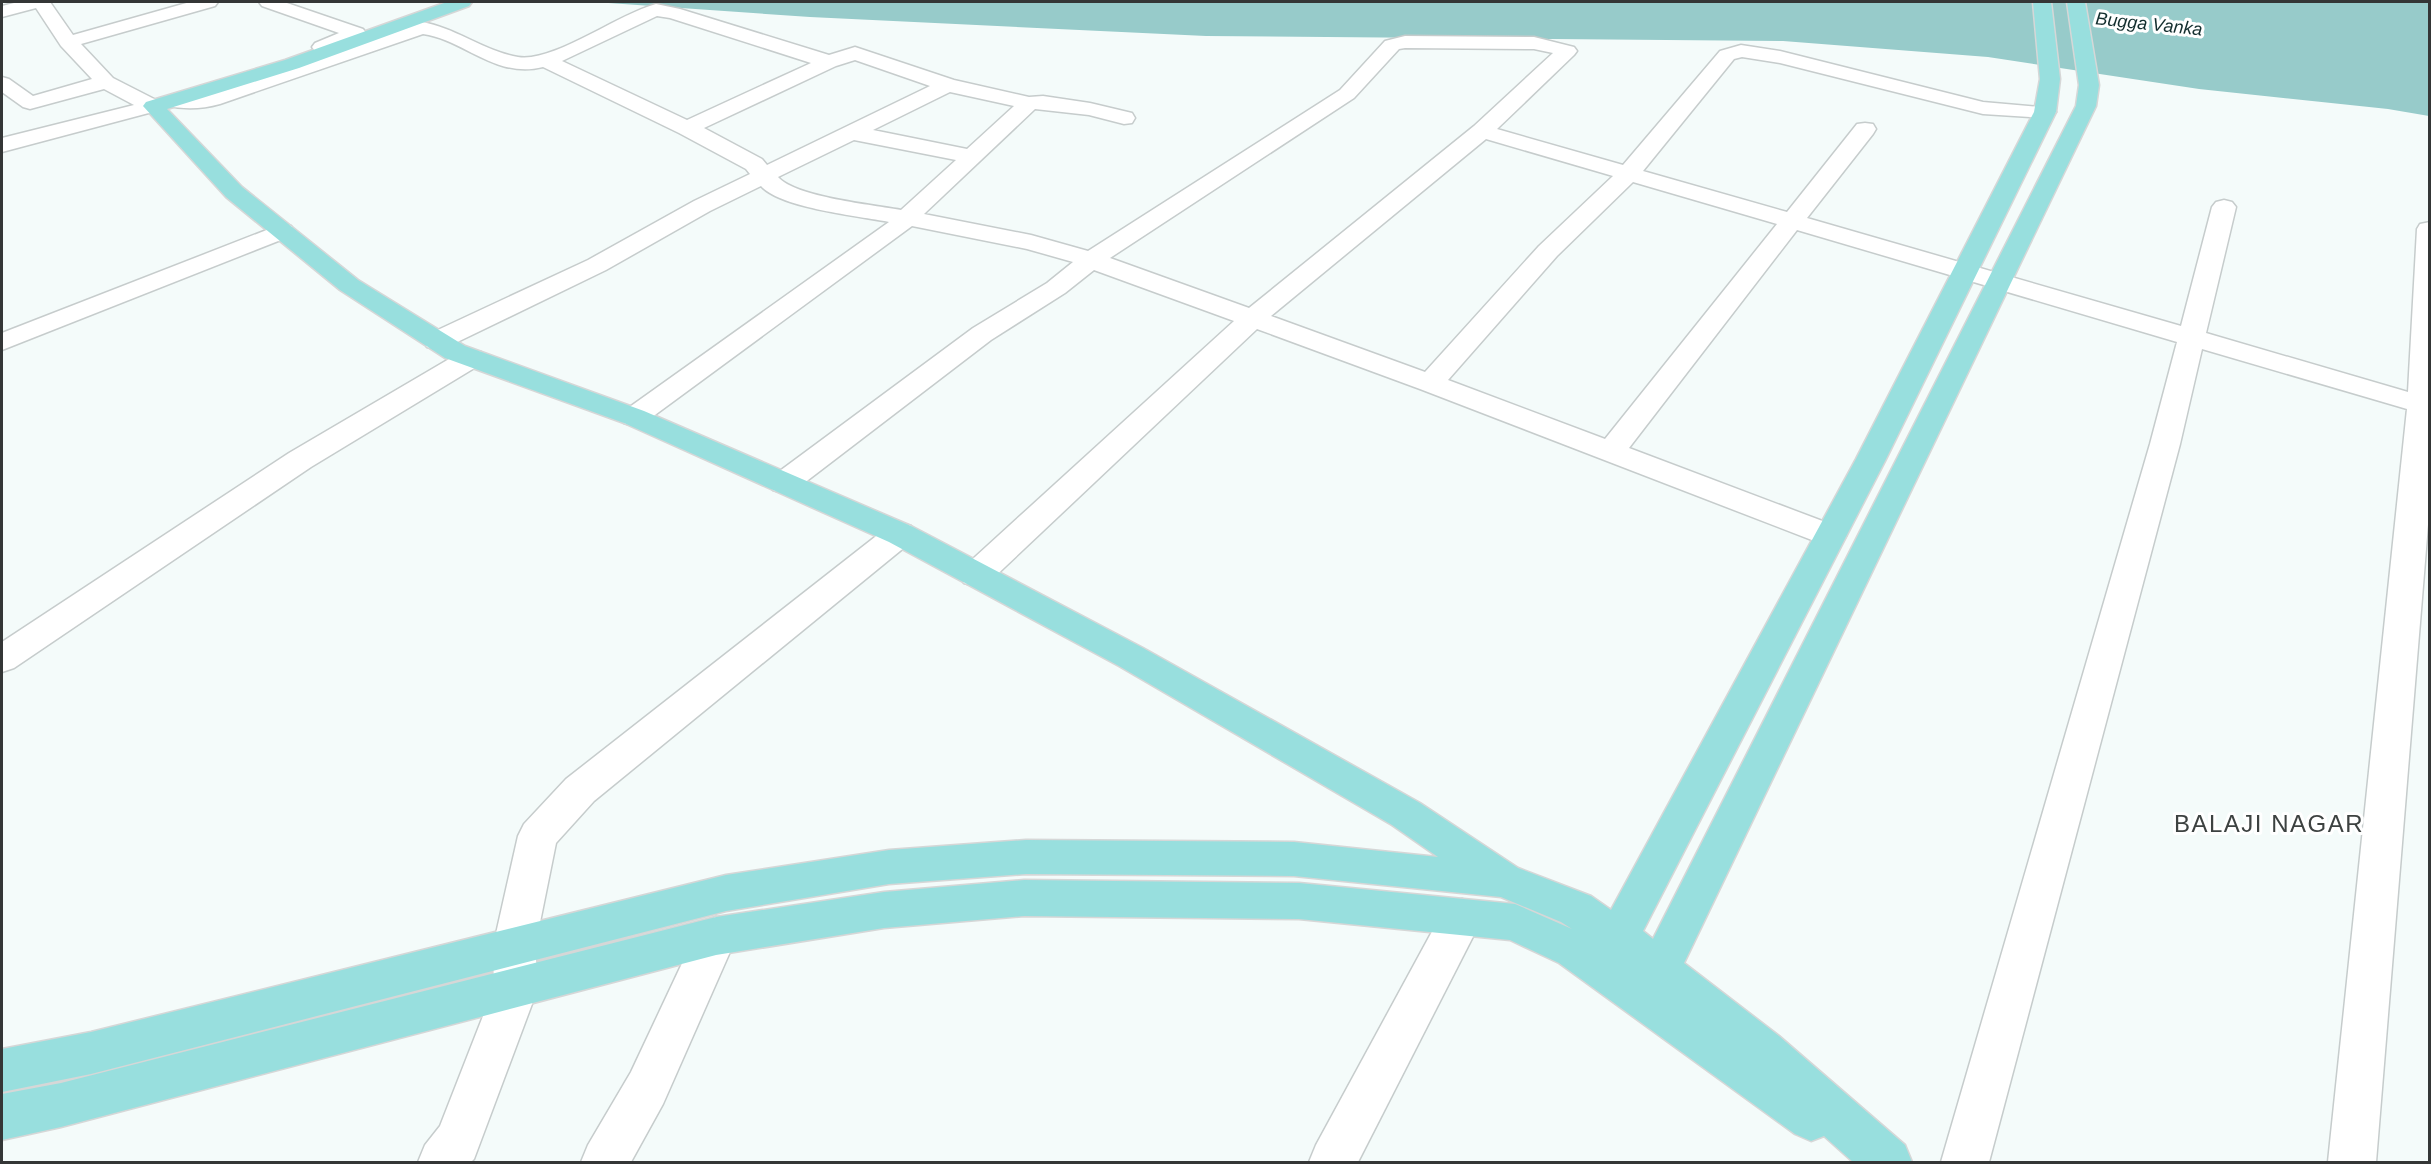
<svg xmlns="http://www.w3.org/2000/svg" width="2431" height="1164" viewBox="0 0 2431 1164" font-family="Helvetica,sans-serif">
	<rect width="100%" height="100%" fill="#f4fbfa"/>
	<!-- water -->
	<path fill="#97cbca" d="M594 2H2429V116L2388 109 2199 89 1988 57 1783 41 1206 36 810 17Z"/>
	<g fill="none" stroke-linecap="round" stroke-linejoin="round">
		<!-- minor casing -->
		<g stroke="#c6cccc" stroke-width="3">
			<g id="minor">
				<path d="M18 2H50L73 35 190 2H218L215 6 81 44 113 78 160 102 163 106 160 110 2 152V138L134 105 104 89 30 109 23 107 2 92V77L9 79 33 96 92 79 61 46 36 8 2 17V6Z"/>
				<path d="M259 2H284L363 29 366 33 363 37 329 51H315L312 47 315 43 339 33 262 6Z"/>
				<path d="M656 4 680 9 829 55 855 47 954 80 1029 97 1043 96 1090 103 1132 113 1135 118 1132 123 1124 124 1089 115 1035 109 924 214 1031 235 1088 251 1340 90 1385 41 1405 36 1534 37 1574 47 1577 51 1574 55 1497 129 1623 165 1720 51 1741 45 1780 51 1983 102 2052 108 2056 112 2052 116 2045 118 1983 114 1780 63 1742 57 1734 59 1643 171 1787 212 1857 124 1865 123 1873 124 1876 129 1873 134 1807 218 2181 326 2212 207 2216 202 2224 200 2232 202 2236 207 2206 333 2408 392 2417 229 2420 224 2430 222V500L2376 1162H2328L2407 409 2202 349 2180 444 1989 1162H1941L2150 444 2177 342 1797 230 1629 448 1841 528 1846 536 1841 544 1830 547 1420 389 1257 329 988 583 976 586 964 583 960 575 964 567 1234 321 1094 270 1065 293 991 340 795 490 784 493 773 490 769 483 773 476 973 328 1047 283 1073 262 1027 249 912 226 644 423 634 426 624 423 620 417 624 411 889 222C858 216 780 208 761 186L710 211 606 270 447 347 437 349 427 347 424 341 427 335 588 260 694 201 750 174 746 169 679 133 543 67C495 79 465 40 423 34L220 104C202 109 184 110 165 105L162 101 165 97C179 93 193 98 208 95L422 22C456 28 484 51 518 57 553 63 618 14 656 4ZM657 16 670 18 811 63 687 120 562 61ZM1405 48 1534 49 1553 53 1474 126 1249 308 1110 258 1354 98 1399 49ZM855 60 930 86 767 165 762 159 704 128 836 66ZM950 92 1014 106 967 149 873 130ZM1486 139 1613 176 1539 246 1425 372 1271 316ZM854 140 956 160 901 210C874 205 795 197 778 177ZM1633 182 1777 224 1605 439 1448 380 1557 256Z"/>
				<path d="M282 224 291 226 294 231 291 236 2 350V333Z"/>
				<path d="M471 350 481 352 485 358 481 364 311 467 14 668 2 672V642L289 453 461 352Z"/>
				<path d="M900 523 911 526 916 534 911 542 594 801 556 843 535 947 538 988 474 1159 471 1162H418L425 1145 440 1126 494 988 493 947 518 836 524 824 566 779 889 526Z"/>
				<path d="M1462 899 1477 904 1483 917 1358 1162H1309L1316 1145 1447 904Z"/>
				<path d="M716 917 731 923 737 936 663 1104 631 1162H581L588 1145 631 1072 701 923Z"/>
			</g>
		</g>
		<!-- major casing -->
		<g stroke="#d6d7d7" stroke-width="3">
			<path id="major" d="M447 2H472L469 6 299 68 167 109 242 187 358 280 465 346 644 411 911 526 1143 648 1420 803 1518 868 1591 896 1611 910 1856 459 2034 112 2040 79 2033 2H2051L2060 79 2056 112 1886 459 1643 931 1653 939 2076 106 2079 85 2067 2H2085L2099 85 2096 106 1684 963 1779 1036 1905 1145 1912 1162H1853L1824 1136 1811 1141 1795 1134 1559 963 1510 940 1299 919 1024 916 884 928 716 955 61 1127 2 1140V1094L61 1083 716 917 884 892 1024 880 1299 883 1515 904 1572 929 1561 922 1501 897 1294 876 1026 874 889 884 726 911 91 1074 2 1092V1049L91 1032 726 875 889 850 1026 840 1294 842 1438 857 1392 825 1119 666 889 542 624 423 445 358 340 290 226 197 143 106 146 102 285 60Z"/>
		</g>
		<!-- minor -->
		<use href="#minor" fill="#fff" fill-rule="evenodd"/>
		<!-- major -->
		<use href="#major" fill="#98dfde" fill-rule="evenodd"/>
	</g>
	<g text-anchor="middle" stroke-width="6" stroke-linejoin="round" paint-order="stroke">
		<!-- far-water labels -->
		<g font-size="18" font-style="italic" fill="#132e2e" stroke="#fff">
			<text transform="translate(2149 24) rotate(6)" y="6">Bugga Vanka</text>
		</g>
		<!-- quarter labels -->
		<g font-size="24" letter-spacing="1.5" fill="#3d4241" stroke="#fff">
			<text x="2269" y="832">BALAJI NAGAR</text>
		</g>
	</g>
	<!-- border -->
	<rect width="2431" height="1164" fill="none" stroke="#343636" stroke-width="6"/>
</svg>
